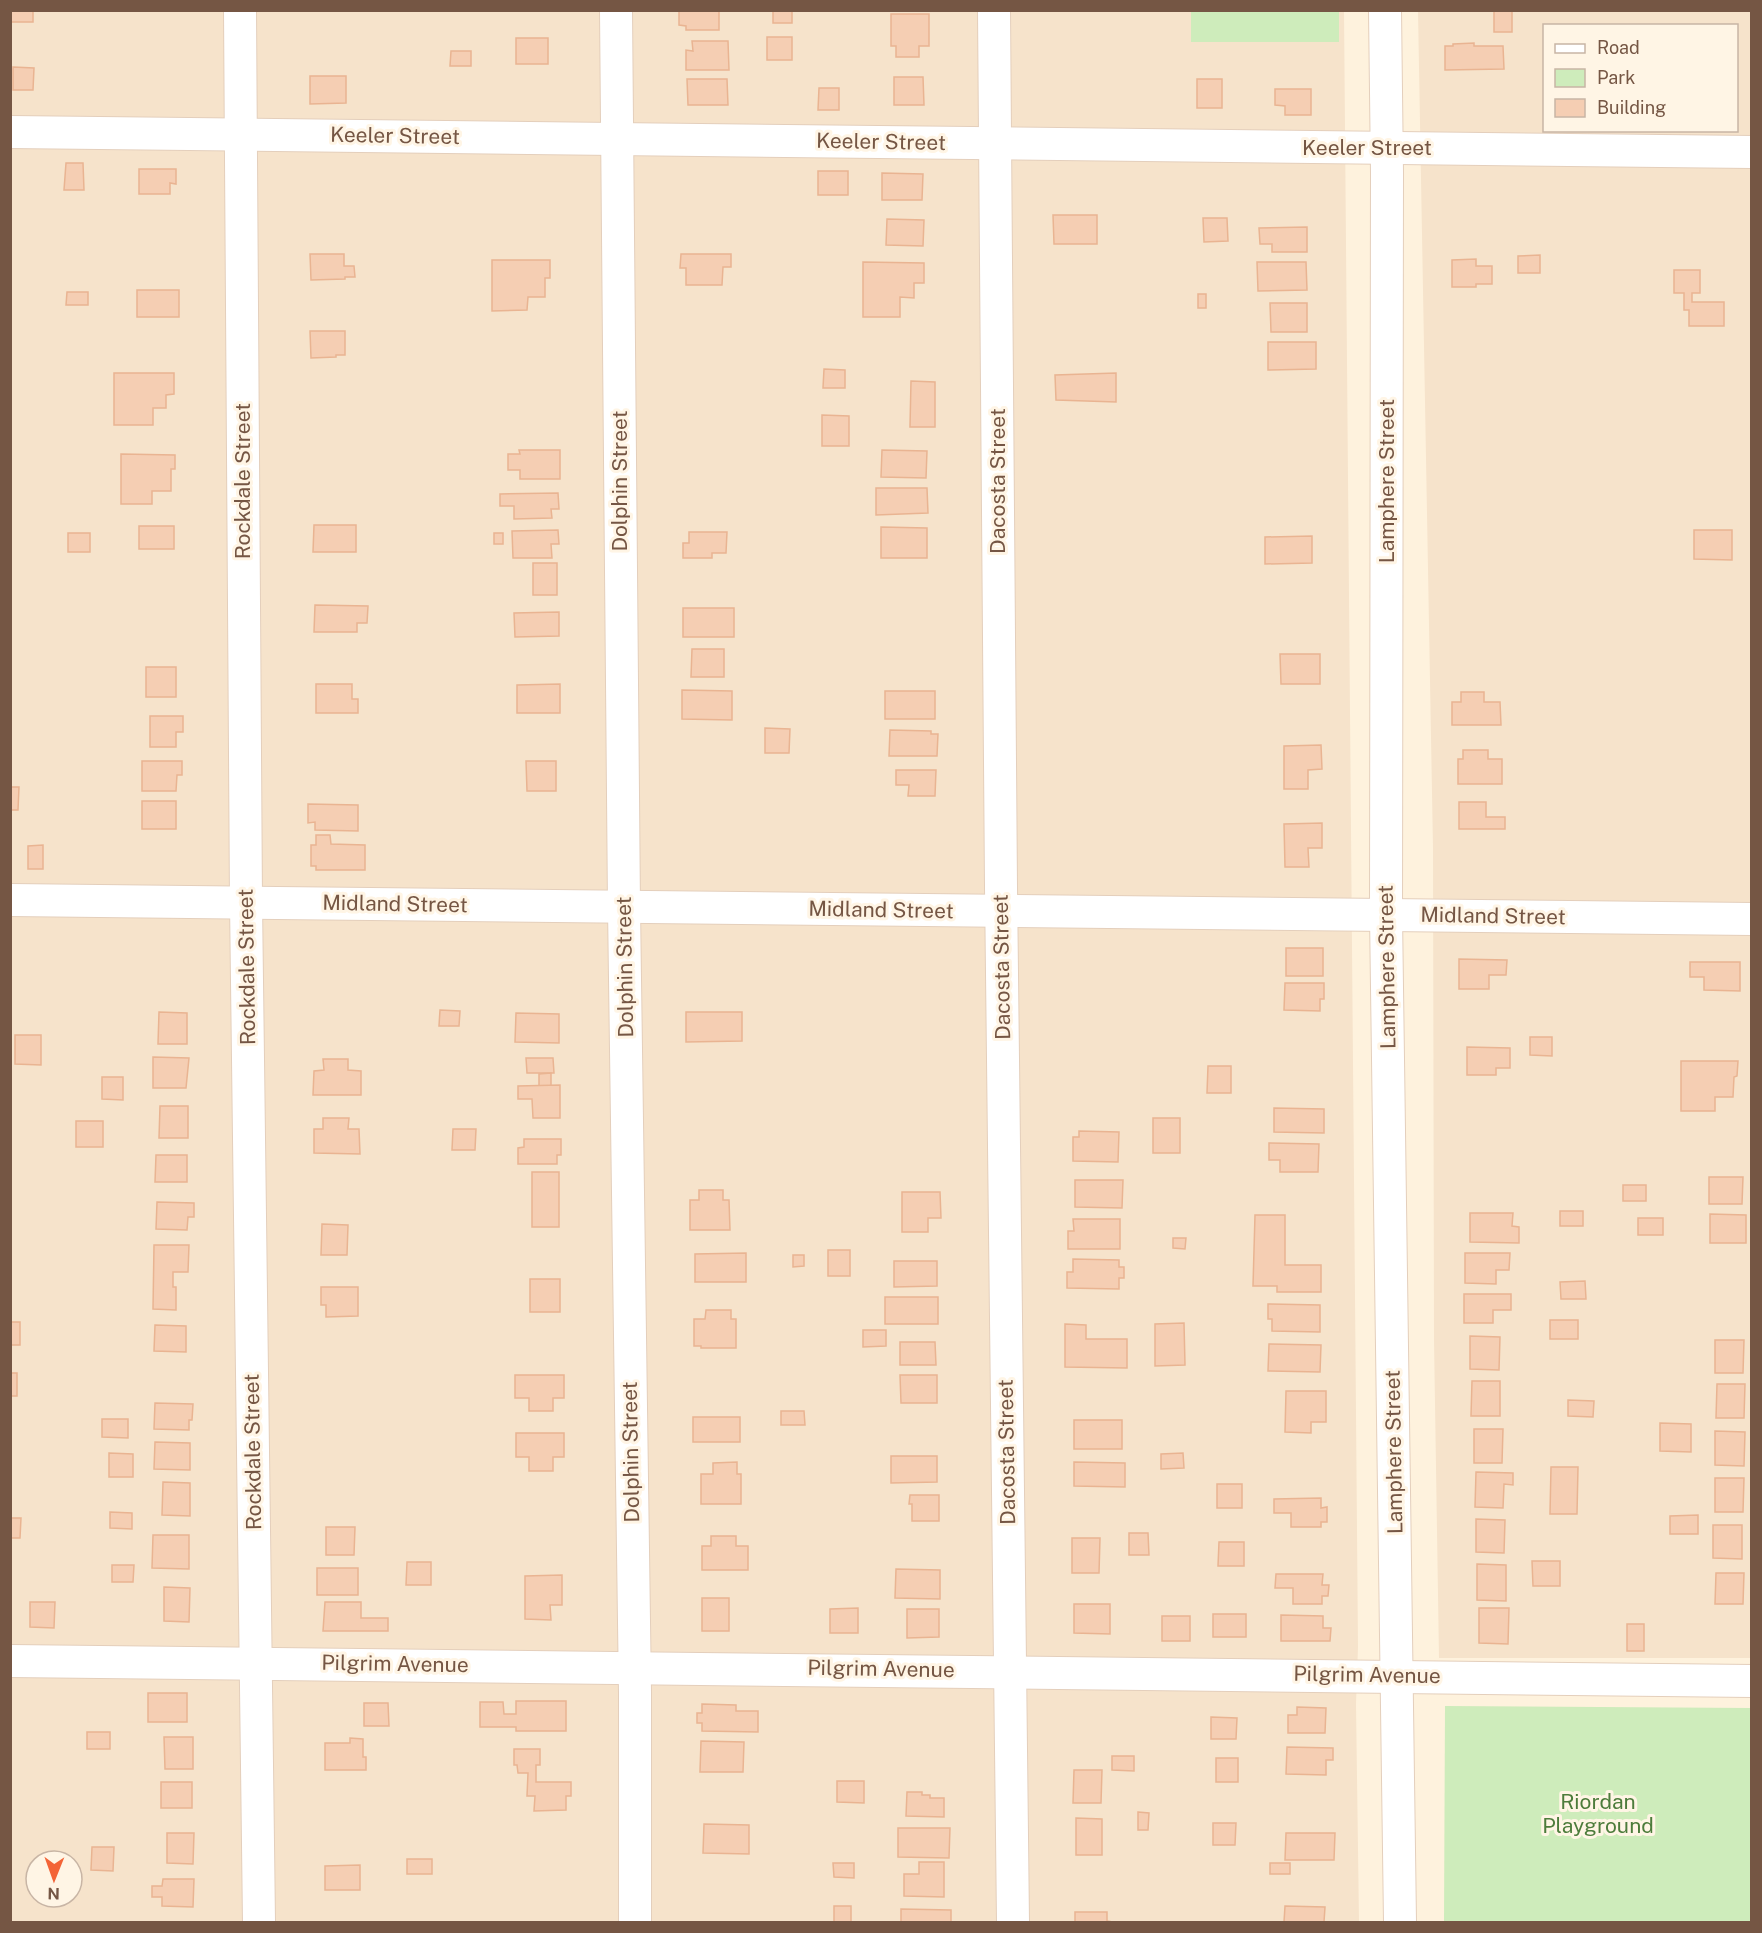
<svg xmlns="http://www.w3.org/2000/svg" width="1762" height="1933" viewBox="0 0 1762 1933" font-family="'Public Sans',sans-serif">
	<rect width="100%" height="100%" fill="#fef2dd"/>
	<!-- residential -->
	<g fill="#f6e3cb" fill-rule="evenodd">
		<path d="M11 11H1344L1358 1647 1356 1704 1359 1922H11ZM36 1861H72V1897H36Z"/>
		<path d="M1418 11H1751V1658H1439L1434 1340 1433 848ZM1544 26H1736V130H1544Z"/>
	</g>
	<!-- green -->
	<g fill="#ceecbb">
		<rect x="1191" y="11" width="148" height="31"/>
		<path d="M1445 1706 1751 1708V1922H1444Z"/>
	</g>
	<!-- building -->
	<g fill="#f5ceb3" stroke="#e9b492" stroke-width="1.5">
		<rect x="10" y="10" width="23" height="12"/>
		<path d="M679 10H719V30H686V26L679 25Z"/>
		<rect x="773" y="10" width="19" height="13"/>
		<rect x="1494" y="10" width="18" height="22"/>
		<path d="M891 14H929V46H919V57H896V46H891Z"/>
		<rect x="767" y="37" width="25" height="23"/>
		<rect x="516" y="38" width="32" height="26"/>
		<path d="M692 41H728L729 70H686V50L693 51Z"/>
		<path d="M1474 43V46H1503L1504 69 1445 70V46H1453V44Z"/>
		<path d="M451 51H471V66H450Z"/>
		<path d="M13 67 34 68 33 90H13Z"/>
		<path d="M310 76H346V103L310 104Z"/>
		<path d="M894 77H923L924 105H894Z"/>
		<path d="M687 79H727L728 105H688Z"/>
		<rect x="1197" y="79" width="25" height="29"/>
		<path d="M819 88H839V110H818Z"/>
		<path d="M1275 89H1311V115H1285V106L1275 105Z"/>
		<path d="M66 163H83L84 190H64Z"/>
		<path d="M139 169H176V184L170 183V194H139Z"/>
		<rect x="818" y="171" width="30" height="24"/>
		<path d="M882 173 923 174 922 200H882Z"/>
		<path d="M1053 215H1097V244H1054Z"/>
		<path d="M1203 218H1227L1228 241 1204 242Z"/>
		<path d="M887 219 924 220 923 246 886 245Z"/>
		<path d="M1307 227V252H1272V244H1260L1259 228Z"/>
		<path d="M310 254H344V266H354L355 277H345V279L311 280Z"/>
		<path d="M681 254H731V267H723L722 285H686V268H680Z"/>
		<path d="M1540 255V273H1518V256Z"/>
		<path d="M1476 259V266H1492V284H1476V287H1452V260Z"/>
		<path d="M492 260H550V278H545V297H528L527 310 492 311Z"/>
		<path d="M863 262 924 263V283H914V298L900 297V317H863Z"/>
		<path d="M1257 262H1306L1307 290 1258 291Z"/>
		<path d="M1674 270H1700V293H1692V302H1724V326H1689V310H1684V293H1674Z"/>
		<rect x="137" y="290" width="42" height="27"/>
		<path d="M67 292H88V305H66Z"/>
		<rect x="1198" y="294" width="8" height="14"/>
		<path d="M1270 303H1307V332H1271Z"/>
		<path d="M310 331H345V355H336V357L311 358Z"/>
		<path d="M1268 342H1316V369L1268 370Z"/>
		<path d="M824 369 845 370V388H823Z"/>
		<path d="M114 373H174V394L166 395V408H153V425H114Z"/>
		<path d="M1116 373V402L1056 400 1055 375Z"/>
		<path d="M911 381 935 382V427H910Z"/>
		<path d="M822 415 849 416V446H822Z"/>
		<path d="M519 450H560V479H520V470H508V454H520Z"/>
		<path d="M882 450 927 451 926 478 881 477Z"/>
		<path d="M121 454 175 455V469H171V491H152V504H121Z"/>
		<path d="M876 488H927L928 513 876 515Z"/>
		<path d="M558 493 559 509H551L552 518 514 519V506H500V494Z"/>
		<path d="M314 525H356V552H313Z"/>
		<rect x="139" y="526" width="35" height="23"/>
		<path d="M881 527 927 528V558H881Z"/>
		<path d="M558 530 559 544H551L552 558H513L512 531Z"/>
		<path d="M1694 530H1732V560L1694 559Z"/>
		<path d="M689 532H727L726 553H712V558H683V543H689Z"/>
		<rect x="68" y="533" width="22" height="19"/>
		<rect x="494" y="533" width="9" height="11"/>
		<path d="M1312 536V563L1265 564V537Z"/>
		<rect x="533" y="563" width="24" height="32"/>
		<path d="M315 605 368 606 367 623H357V632H314Z"/>
		<rect x="683" y="608" width="51" height="29"/>
		<path d="M559 612V636L515 637 514 613Z"/>
		<path d="M692 649H724V677H691Z"/>
		<path d="M1280 654H1320V684H1281Z"/>
		<rect x="146" y="667" width="30" height="30"/>
		<path d="M316 684H352V699H358V713H316Z"/>
		<path d="M560 684V713H517V685Z"/>
		<path d="M682 690 732 691V720L682 719Z"/>
		<rect x="885" y="691" width="50" height="28"/>
		<path d="M1461 692H1484V702H1500L1501 725H1452V702H1461Z"/>
		<path d="M150 716H183V732H176V747H150Z"/>
		<path d="M765 728 790 729 789 753H765Z"/>
		<path d="M890 730 931 731V734H938L937 756H889Z"/>
		<path d="M1321 745 1322 769 1308 770V789H1284V746Z"/>
		<path d="M1463 750H1488V759H1502V784H1458V759H1463Z"/>
		<path d="M142 761H182V775H177L176 791H142Z"/>
		<path d="M526 761H556V791H527Z"/>
		<path d="M896 770H936L935 796H908L909 785H896Z"/>
		<path d="M10 787H19L18 810H10Z"/>
		<rect x="142" y="801" width="34" height="28"/>
		<path d="M1459 802H1486V817H1505V829H1459Z"/>
		<path d="M308 804 358 805V831L315 830V822L308 823Z"/>
		<path d="M1322 823V848H1308L1309 867H1285L1284 824Z"/>
		<path d="M316 835H330L331 844 365 845V870H316V866H311V845H316Z"/>
		<path d="M43 845V869H28V846Z"/>
		<rect x="1286" y="948" width="37" height="28"/>
		<path d="M1459 959 1507 960 1506 975H1489V989H1459Z"/>
		<path d="M1690 962H1740V991L1704 990V977H1690Z"/>
		<path d="M1285 983H1324V999H1320V1011L1284 1010Z"/>
		<path d="M440 1010 460 1011 459 1026H439Z"/>
		<path d="M159 1012 187 1013V1044H158Z"/>
		<path d="M686 1012H742V1041L686 1042Z"/>
		<path d="M516 1013 559 1014V1043L515 1042Z"/>
		<path d="M15 1035H41V1065L15 1064Z"/>
		<path d="M1530 1037H1552V1056L1530 1055Z"/>
		<path d="M1467 1047 1510 1048V1068H1496V1075H1467Z"/>
		<path d="M153 1057 189 1058 186 1088H153Z"/>
		<path d="M526 1058H553L554 1073H527Z"/>
		<path d="M323 1059H348V1070L361 1071V1095H313L314 1071 324 1070Z"/>
		<path d="M1681 1061H1738L1737 1076 1734 1077 1733 1097H1715V1111H1681Z"/>
		<path d="M1208 1066H1231V1093H1207Z"/>
		<path d="M551 1073V1086H539V1074Z"/>
		<path d="M102 1077H123V1100L102 1099Z"/>
		<path d="M560 1085V1118H533L532 1099H518V1086Z"/>
		<path d="M160 1106H188V1138H159Z"/>
		<path d="M1274 1108 1324 1109V1133L1274 1132Z"/>
		<path d="M323 1118H349L348 1129H359L360 1154 314 1153V1129H323Z"/>
		<rect x="1153" y="1118" width="27" height="35"/>
		<rect x="76" y="1121" width="27" height="26"/>
		<path d="M453 1129H476L475 1150H452Z"/>
		<path d="M1079 1131 1119 1132 1118 1162 1073 1161V1137H1079Z"/>
		<path d="M524 1139H561V1155H557V1164H518V1148L524 1147Z"/>
		<path d="M1269 1143 1319 1144 1318 1172H1280V1160H1269Z"/>
		<path d="M156 1155H187V1182H155Z"/>
		<rect x="532" y="1172" width="27" height="55"/>
		<path d="M1709 1177H1743L1742 1204H1709Z"/>
		<path d="M1075 1180H1123L1122 1208 1075 1207Z"/>
		<rect x="1623" y="1185" width="23" height="16"/>
		<path d="M699 1190H723V1200H729L730 1230H690V1200H699Z"/>
		<path d="M902 1192H940L941 1218H928V1232H902Z"/>
		<path d="M157 1202 194 1203V1217H188L187 1230 156 1229Z"/>
		<rect x="1560" y="1211" width="23" height="15"/>
		<path d="M1470 1213H1513L1512 1226 1519 1227V1243L1470 1242Z"/>
		<path d="M1710 1214 1746 1215V1243H1710Z"/>
		<path d="M1255 1215H1285V1265H1321V1292H1277V1286H1253Z"/>
		<rect x="1638" y="1218" width="25" height="17"/>
		<path d="M1073 1219H1120V1249H1068V1231H1074Z"/>
		<path d="M322 1224 348 1225 347 1255H321Z"/>
		<path d="M1173 1238H1186L1185 1249 1173 1248Z"/>
		<path d="M154 1245H189L188 1272H173V1287H176V1310L153 1309Z"/>
		<rect x="828" y="1250" width="22" height="26"/>
		<path d="M746 1253V1282H695V1254Z"/>
		<path d="M1465 1253H1510L1509 1270H1496V1284L1465 1283Z"/>
		<path d="M793 1255H804V1266L793 1267Z"/>
		<path d="M1073 1259 1119 1260V1267H1124V1278H1119V1289L1067 1288V1272H1073Z"/>
		<path d="M894 1261H937V1286L894 1287Z"/>
		<rect x="530" y="1279" width="30" height="33"/>
		<path d="M1585 1281 1586 1299H1561L1560 1282Z"/>
		<path d="M321 1287H358V1316L326 1317V1305H321Z"/>
		<path d="M1464 1294H1511V1310H1493V1323H1464Z"/>
		<rect x="885" y="1297" width="53" height="27"/>
		<path d="M1268 1304 1320 1305V1332L1272 1331V1319H1268Z"/>
		<path d="M706 1310H731V1319H736V1348H701V1346H694V1319H705Z"/>
		<rect x="1550" y="1320" width="28" height="19"/>
		<rect x="10" y="1322" width="10" height="23"/>
		<path d="M1184 1323 1185 1365 1155 1366V1324Z"/>
		<path d="M1065 1324 1086 1325V1339H1127V1368L1065 1367Z"/>
		<path d="M155 1325 186 1326V1352L154 1351Z"/>
		<path d="M863 1330H886V1346L863 1347Z"/>
		<path d="M1470 1336 1500 1337 1499 1370 1470 1369Z"/>
		<path d="M1715 1340H1744L1743 1373H1715Z"/>
		<path d="M900 1342H935L936 1365H900Z"/>
		<path d="M1269 1344 1321 1345 1320 1372 1268 1371Z"/>
		<rect x="10" y="1373" width="7" height="23"/>
		<path d="M515 1375H564V1398H553V1411H529V1398H515Z"/>
		<path d="M900 1375H937V1403H901Z"/>
		<path d="M1472 1381H1500V1416H1471Z"/>
		<path d="M1717 1384H1745L1744 1418H1716Z"/>
		<path d="M1286 1391H1326V1422H1311V1433L1285 1432Z"/>
		<path d="M1568 1400 1594 1401 1593 1417 1568 1416Z"/>
		<path d="M155 1403 193 1404 192 1420H189V1430L154 1429Z"/>
		<path d="M781 1411H804L805 1425H781Z"/>
		<rect x="693" y="1417" width="47" height="25"/>
		<path d="M102 1419H128V1438L102 1437Z"/>
		<rect x="1074" y="1420" width="48" height="29"/>
		<path d="M1660 1423 1691 1424V1452L1660 1451Z"/>
		<path d="M1474 1429H1503L1502 1463H1474Z"/>
		<path d="M1715 1431 1745 1432 1744 1466 1715 1465Z"/>
		<path d="M516 1433H564V1457H553V1471H529V1457H516Z"/>
		<path d="M155 1442 190 1443V1470L154 1469Z"/>
		<path d="M109 1453 133 1454V1477H109Z"/>
		<path d="M1183 1453 1184 1468 1161 1469V1454Z"/>
		<path d="M891 1456H937V1482L891 1483Z"/>
		<path d="M737 1462V1474H741V1504H701V1474H713V1463Z"/>
		<path d="M1074 1462 1125 1463V1487L1074 1486Z"/>
		<path d="M1551 1467H1578L1577 1514H1550Z"/>
		<path d="M1476 1472 1513 1473V1485L1504 1484 1503 1508 1475 1507Z"/>
		<path d="M1715 1478H1744L1743 1512H1715Z"/>
		<path d="M163 1482 190 1483V1516L162 1515Z"/>
		<rect x="1217" y="1484" width="25" height="24"/>
		<path d="M910 1495H939V1521H912V1504H909Z"/>
		<path d="M1321 1498V1508L1327 1507V1522H1321V1527H1291V1513H1274V1499Z"/>
		<path d="M110 1512 132 1513V1529L110 1528Z"/>
		<path d="M1698 1515V1534H1670V1516Z"/>
		<path d="M10 1518H21L20 1538H10Z"/>
		<path d="M1476 1519 1505 1520 1504 1553 1476 1552Z"/>
		<path d="M1713 1525H1742V1559L1713 1558Z"/>
		<path d="M326 1527H355L354 1555H326Z"/>
		<path d="M1129 1533H1148L1149 1555H1129Z"/>
		<path d="M153 1535H189V1569L152 1568Z"/>
		<path d="M711 1536H736V1546H748V1570H702V1546H711Z"/>
		<path d="M1072 1538H1100L1099 1573H1072Z"/>
		<path d="M1219 1542H1244V1566H1218Z"/>
		<path d="M1532 1561H1560V1586H1533Z"/>
		<path d="M407 1562H431V1585H406Z"/>
		<path d="M1477 1564 1506 1565V1601L1477 1600Z"/>
		<path d="M112 1565H134L133 1582H112Z"/>
		<rect x="317" y="1568" width="41" height="27"/>
		<path d="M896 1569 940 1570V1599L895 1598Z"/>
		<path d="M1716 1573H1744L1743 1604H1715Z"/>
		<path d="M1276 1574H1323L1322 1585H1329L1328 1596H1322V1604H1293V1588H1275Z"/>
		<path d="M562 1575V1605H550L551 1620 525 1619V1576Z"/>
		<path d="M164 1587 190 1588 189 1622 164 1621Z"/>
		<rect x="702" y="1598" width="27" height="33"/>
		<path d="M30 1602H55L54 1628 30 1627Z"/>
		<path d="M325 1602H361V1618H388V1631H323Z"/>
		<path d="M1074 1604H1110V1634L1074 1633Z"/>
		<path d="M858 1608V1633H830V1609Z"/>
		<path d="M1479 1608H1509L1508 1644 1479 1643Z"/>
		<path d="M907 1609H939V1637L907 1638Z"/>
		<rect x="1213" y="1614" width="33" height="23"/>
		<path d="M1281 1615 1323 1616V1628H1331L1330 1641H1281Z"/>
		<rect x="1162" y="1616" width="28" height="25"/>
		<rect x="1627" y="1624" width="17" height="27"/>
		<rect x="148" y="1693" width="39" height="29"/>
		<path d="M516 1701H566V1731H516V1727H480V1702H503L504 1714H516Z"/>
		<path d="M364 1703H388L389 1726H364Z"/>
		<path d="M702 1704 736 1705V1711H758V1732L702 1731V1723H697V1713H702Z"/>
		<path d="M1297 1707 1326 1708 1325 1733H1288V1715H1297Z"/>
		<path d="M1211 1717 1237 1718 1236 1739H1211Z"/>
		<rect x="87" y="1732" width="23" height="17"/>
		<path d="M164 1737H193V1769H165Z"/>
		<path d="M350 1738 363 1739V1757H366V1770H325V1743H350Z"/>
		<path d="M701 1741 744 1742 743 1772H700Z"/>
		<path d="M1287 1747 1333 1748V1760H1326V1775L1286 1774Z"/>
		<path d="M514 1749H540V1765H536V1782H571V1796H566V1810L534 1811 535 1796H527L528 1773H518L517 1765H514Z"/>
		<path d="M1112 1756H1134V1771L1112 1770Z"/>
		<rect x="1216" y="1758" width="22" height="24"/>
		<path d="M1074 1770H1102L1101 1803H1073Z"/>
		<path d="M837 1781H864V1803L837 1802Z"/>
		<rect x="161" y="1782" width="31" height="26"/>
		<path d="M907 1792H922V1795H930V1798H944V1817L906 1816Z"/>
		<path d="M1138 1812 1149 1813 1148 1830H1138Z"/>
		<path d="M1076 1818 1102 1819V1855H1076Z"/>
		<path d="M1213 1823H1236L1235 1845H1213Z"/>
		<path d="M704 1824 749 1825V1854L703 1853Z"/>
		<path d="M898 1828H950L949 1858 898 1857Z"/>
		<path d="M167 1833H194L193 1864 167 1863Z"/>
		<path d="M1286 1833H1335L1334 1860H1285Z"/>
		<path d="M92 1847H114L113 1871 91 1870Z"/>
		<rect x="407" y="1859" width="25" height="15"/>
		<path d="M919 1862H944V1897L904 1896V1874H919Z"/>
		<path d="M833 1863H854V1878L834 1877Z"/>
		<rect x="1270" y="1863" width="20" height="11"/>
		<path d="M360 1865V1890H325V1866Z"/>
		<path d="M163 1879H194L193 1907 162 1906V1897H152V1886H162Z"/>
		<rect x="834" y="1906" width="17" height="16"/>
		<path d="M1285 1906 1325 1907 1324 1922H1284Z"/>
		<path d="M901 1909 951 1910V1922H901Z"/>
		<path d="M1075 1912H1107V1921L1113 1922H1075Z"/>
	</g>
	<g fill="none" stroke-linecap="round" stroke-linejoin="round">
		<!-- minor casing -->
		<g stroke="#e4cfbc" stroke-width="34">
			<g id="minor">
				<path d="M240 10 246 902 259 1922"/>
				<path d="M616 10 624 907 635 1693V1922"/>
				<path d="M994 10 1001 887 1013 1922"/>
				<path d="M1385 10 1387 173 1386 915 1400 1922"/>
				<path d="M10 132 1752 152"/>
				<path d="M10 900 1752 919"/>
				<path d="M10 1661 1752 1681"/>
			</g>
		</g>
		<!-- minor -->
		<use href="#minor" stroke="#fff" stroke-width="32"/>
	</g>
	<g text-anchor="middle" stroke-width="6" stroke-linejoin="round" paint-order="stroke">
		<!-- street labels -->
		<g font-size="21" fill="#755644" stroke="#fff5e5">
			<text transform="translate(395 136) rotate(1)" y="7">Keeler Street</text>
			<text transform="translate(881 142) rotate(1)" y="7">Keeler Street</text>
			<text x="1367" y="155">Keeler Street</text>
			<text transform="translate(243 481) rotate(-90)" y="7">Rockdale Street</text>
			<text transform="translate(620 481) rotate(-90)" y="7">Dolphin Street</text>
			<text transform="translate(998 481) rotate(-90)" y="7">Dacosta Street</text>
			<text transform="translate(1387 481) rotate(-90)" y="7">Lamphere Street</text>
			<text transform="translate(395 904) rotate(1)" y="7">Midland Street</text>
			<text transform="translate(881 910) rotate(1)" y="7">Midland Street</text>
			<text transform="translate(1493 916) rotate(1)" y="7">Midland Street</text>
			<text transform="translate(247 967) rotate(-91)" y="7">Rockdale Street</text>
			<text transform="translate(625 967) rotate(-91)" y="7">Dolphin Street</text>
			<text transform="translate(1002 967) rotate(-91)" y="7">Dacosta Street</text>
			<text transform="translate(1387 967) rotate(-91)" y="7">Lamphere Street</text>
			<text transform="translate(253 1452) rotate(-91)" y="7">Rockdale Street</text>
			<text transform="translate(631 1452) rotate(-91)" y="7">Dolphin Street</text>
			<text transform="translate(1007 1452) rotate(-91)" y="7">Dacosta Street</text>
			<text transform="translate(1394 1452) rotate(-91)" y="7">Lamphere Street</text>
			<text transform="translate(395 1664) rotate(1)" y="7">Pilgrim Avenue</text>
			<text transform="translate(881 1669) rotate(1)" y="7">Pilgrim Avenue</text>
			<text transform="translate(1367 1675) rotate(1)" y="7">Pilgrim Avenue</text>
		</g>
		<!-- park labels -->
		<g font-size="21" fill="#4d7c3b" stroke="#fff5e5">
			<text x="1598" y="1809">Riordan<tspan x="1598" dy="24">Playground</tspan></text>
		</g>
	</g>
	<!-- border -->
	<rect width="1762" height="1933" fill="none" stroke="#755644" stroke-width="24"/>
	<!-- legend -->
	<rect x="1543" y="24" width="195" height="108" fill="#fff5e5" stroke="#c8b5a5" stroke-width="1.5"/>
	<rect x="1555" y="44" width="30" height="9" fill="#ffffff" stroke="#c8b5a5" stroke-width="1.5"/>
	<text x="1597" y="54" font-size="18" fill="#755644">Road</text>
	<rect x="1555" y="69" width="30" height="18" fill="#ceecbb" stroke="#c8b5a5" stroke-width="1.5"/>
	<text x="1597" y="84" font-size="18" fill="#755644">Park</text>
	<rect x="1555" y="99" width="30" height="18" fill="#f5ceb3" stroke="#c8b5a5" stroke-width="1.5"/>
	<text x="1597" y="114" font-size="18" fill="#755644">Building</text>
	<!-- north arrow -->
	<g transform="translate(54 1879) rotate(181)"><circle r="28" fill="#fff5e5" stroke="#c8b5a5" stroke-width="1.5"/>
	<path d="M0-4.5L10 22L0 15L-10 22Z" fill="#f36437"/>
	<text y="-9" font-size="16" font-weight="bold" text-anchor="middle" fill="#755644">N</text>
	</g>
</svg>
